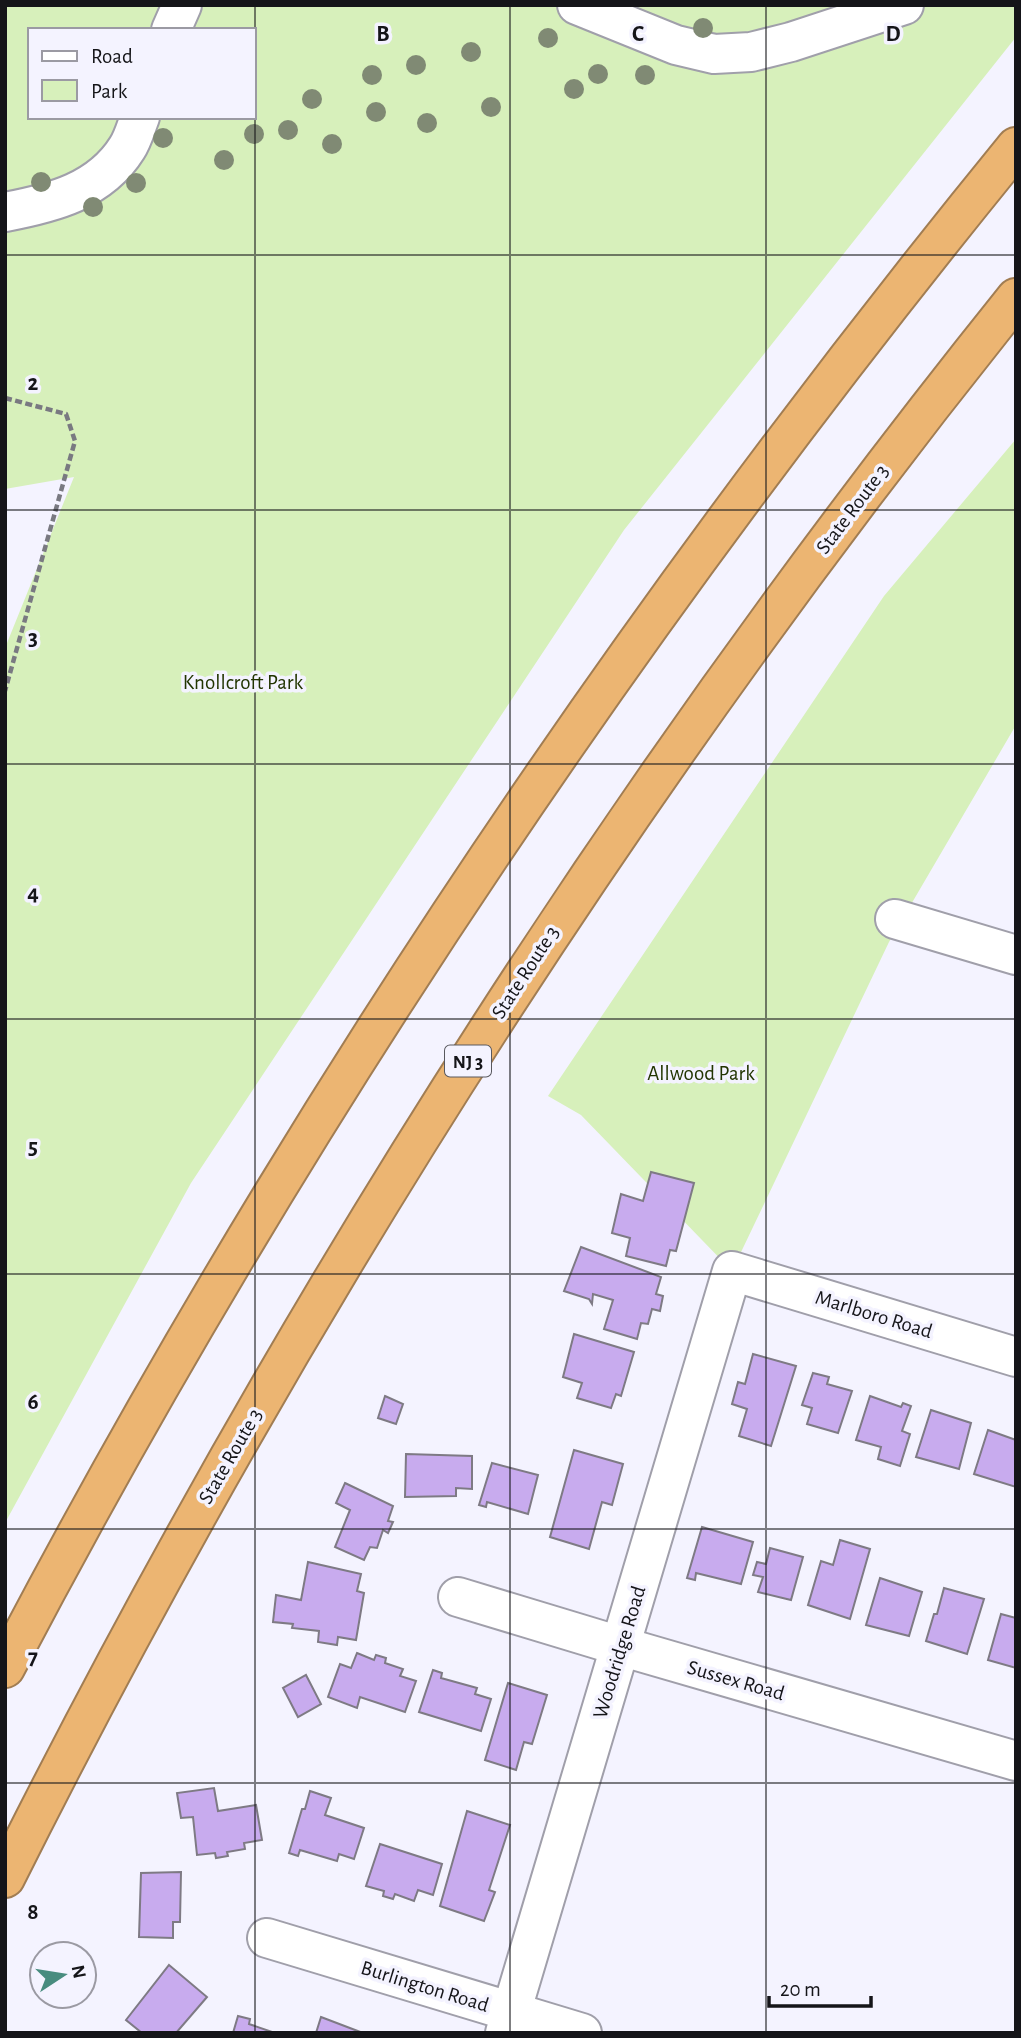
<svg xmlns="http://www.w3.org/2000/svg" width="1021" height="2038" viewBox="0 0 1021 2038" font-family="'Alegreya Sans',sans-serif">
	<rect width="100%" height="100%" fill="#f4f3ff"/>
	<!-- green -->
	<g fill="#d7f0bb" fill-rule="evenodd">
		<path d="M5 5H1016V37L624 530 191 1183 5 1523V648L74 477 5 489ZM30 30H254V117H30Z"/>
		<path d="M1016 439V725L889 942 732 1271 581 1115 548 1096 884 596Z"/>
	</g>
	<!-- building -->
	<g fill="#c8abee" stroke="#7e7a84" stroke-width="2">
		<path d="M651 1172 694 1183 676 1251 670 1250 666 1266 626 1256 630 1238 612 1233 621 1194 643 1201Z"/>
		<path d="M581 1247 661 1277 656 1294 663 1296 660 1311 652 1309 648 1324 641 1323 637 1339 604 1329 613 1300 593 1294 592 1304 589 1299 564 1291Z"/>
		<path d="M574 1334 634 1352 621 1396 616 1394 611 1408 577 1398 582 1383 563 1377Z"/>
		<path d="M753 1354 796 1366 771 1446 739 1436 747 1409 732 1404 738 1382 745 1384Z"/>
		<path d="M813 1373 829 1377 827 1384 852 1391 838 1433 807 1424 812 1408 802 1405Z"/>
		<path d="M385 1396 403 1404 396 1424 378 1418Z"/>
		<path d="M870 1396 901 1407 903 1403 911 1406 902 1431 910 1434 900 1466 878 1459 881 1447 856 1440Z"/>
		<path d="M931 1410 971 1423 959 1469 916 1457Z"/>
		<path d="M988 1430 1016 1440V1487L974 1474Z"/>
		<path d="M574 1450 623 1464 612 1505 602 1502 589 1549 550 1537Z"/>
		<path d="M406 1454 472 1456V1489L456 1488V1496L405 1497Z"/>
		<path d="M492 1463 538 1475 528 1514 487 1502 486 1507 479 1505Z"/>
		<path d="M345 1483 393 1506 388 1521 393 1522 388 1533 383 1530 377 1548 370 1547 364 1560 335 1547 350 1510 336 1503Z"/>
		<path d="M702 1527 753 1542 741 1584 696 1573 695 1580 687 1578Z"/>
		<path d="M840 1540 870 1549 850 1619 808 1605 821 1561 833 1565Z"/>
		<path d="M770 1548 803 1557 791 1600 758 1592 763 1577 753 1575 757 1562 766 1564Z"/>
		<path d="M308 1562 361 1574 357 1591 364 1593 356 1640 338 1637 337 1645 318 1642 319 1631 292 1628 293 1624 273 1622 276 1595 301 1600Z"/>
		<path d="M880 1578 922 1592 909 1636 866 1625Z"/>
		<path d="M944 1588 984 1599 967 1654 926 1641 934 1614H937Z"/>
		<path d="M1001 1614 1016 1618V1668L988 1660Z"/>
		<path d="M357 1653 374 1660 376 1655 386 1658 385 1663 403 1669 400 1676 416 1681 405 1712 360 1697 357 1708 328 1697 340 1664 351 1668Z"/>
		<path d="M433 1670 442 1673 441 1678 477 1688 475 1694 491 1699 481 1731 419 1712Z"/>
		<path d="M306 1675 321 1704 298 1717 283 1688Z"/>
		<path d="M508 1683 547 1695 532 1744 524 1742 516 1770 485 1760Z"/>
		<path d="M214 1788 218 1811 256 1805 262 1840 244 1843 245 1849 227 1852 228 1856 216 1858 215 1853 197 1855 193 1817 181 1818 177 1793Z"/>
		<path d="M310 1791 331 1798 325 1815 364 1828 354 1859 339 1854 337 1861 300 1850 298 1856 289 1853 302 1809H305Z"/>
		<path d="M467 1811 510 1825 489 1890 495 1892 484 1921 440 1906Z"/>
		<path d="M380 1844 442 1864 433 1895 418 1890 414 1901 395 1894 393 1899 383 1896 384 1891 366 1886Z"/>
		<path d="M181 1872 180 1922H173V1938L139 1937 141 1873Z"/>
		<path d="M169 1965 207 1997 176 2033H142L126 2020Z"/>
		<path d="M238 2016 250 2019 249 2024 275 2033H233Z"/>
		<path d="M321 2017 363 2033H316Z"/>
	</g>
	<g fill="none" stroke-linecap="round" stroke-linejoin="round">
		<!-- minor casing -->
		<g stroke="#a09faa" stroke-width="42">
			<g id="minor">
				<path d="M577 5 676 45 714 54 751 52 791 42 904 5"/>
				<path d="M171 30 182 5"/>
				<path d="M5 212C53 203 100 191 127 148 133 139 136 127 140 117"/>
				<path d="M895 919 1016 955"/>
				<path d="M458 1597 620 1646 1016 1761"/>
				<path d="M267 1938 582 2033"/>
				<path d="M505 2033 732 1271 1016 1357"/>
			</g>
		</g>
		<!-- highway casing -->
		<g stroke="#a17d53" stroke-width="42">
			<g id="highway">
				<path d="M5 1668C288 1128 630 620 1016 147"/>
				<path d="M5 1878C286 1317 623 787 1016 298"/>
			</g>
		</g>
		<!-- path -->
		<path stroke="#797981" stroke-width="4.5" stroke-dasharray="7 3.5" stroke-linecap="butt" d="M5 398 66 414 75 441 5 691"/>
		<!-- minor -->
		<use href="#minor" stroke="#fff" stroke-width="38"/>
		<!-- highway -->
		<use href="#highway" stroke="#ecb572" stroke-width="38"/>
	</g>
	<!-- trees -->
	<g fill="#808a74">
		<circle cx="703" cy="28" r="10"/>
		<circle cx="548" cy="38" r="10"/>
		<circle cx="471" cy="52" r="10"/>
		<circle cx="416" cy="65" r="10"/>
		<circle cx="598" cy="74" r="10"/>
		<circle cx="372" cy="75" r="10"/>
		<circle cx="645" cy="75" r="10"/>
		<circle cx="574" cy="89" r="10"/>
		<circle cx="312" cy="99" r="10"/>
		<circle cx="491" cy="107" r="10"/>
		<circle cx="376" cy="112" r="10"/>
		<circle cx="427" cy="123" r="10"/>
		<circle cx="288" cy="130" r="10"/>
		<circle cx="254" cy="134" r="10"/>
		<circle cx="163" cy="138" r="10"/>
		<circle cx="332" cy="144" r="10"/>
		<circle cx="224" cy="160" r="10"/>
		<circle cx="41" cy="182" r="10"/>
		<circle cx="136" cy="183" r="10"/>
		<circle cx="93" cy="207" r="10"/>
	</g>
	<!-- grid -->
	<path fill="none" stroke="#151519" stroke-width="2" stroke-opacity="0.55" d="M255 5V2033M510 5V2033M766 5V2033M5 255H1016M5 510H1016M5 764H1016M5 1019H1016M5 1274H1016M5 1529H1016M5 1783H1016"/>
	<g text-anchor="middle" stroke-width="7" stroke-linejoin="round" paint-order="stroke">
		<!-- shield labels -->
		<rect fill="#f4f3ff" stroke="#58585e" stroke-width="2" x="445" y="1045.5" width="46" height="31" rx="5"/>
		<g font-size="19" font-weight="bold" fill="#151519">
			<text x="468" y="1068">NJ 3</text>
		</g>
		<!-- street labels -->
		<g font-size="21" fill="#151519" stroke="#f4f3ff">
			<text transform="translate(852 509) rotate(-53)" y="7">State Route 3</text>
			<text transform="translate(525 972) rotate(-57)" y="7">State Route 3</text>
			<text transform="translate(874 1314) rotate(17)" y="7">Marlboro Road</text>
			<text transform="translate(230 1456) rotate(-60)" y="7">State Route 3</text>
			<text transform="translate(619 1652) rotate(-73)" y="7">Woodridge Road</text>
			<text transform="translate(736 1680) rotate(16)" y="7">Sussex Road</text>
			<text transform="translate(425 1986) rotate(17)" y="7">Burlington Road</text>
		</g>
		<!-- park labels -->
		<g font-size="21" fill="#223502" stroke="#f4f3ff">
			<text x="243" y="689">Knollcroft Park</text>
			<text x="701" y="1080">Allwood Park</text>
		</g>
	</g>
	<g font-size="23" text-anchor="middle" font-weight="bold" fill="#151519" stroke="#f4f3ff" stroke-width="7" stroke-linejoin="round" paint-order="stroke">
		<text x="383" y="41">B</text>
		<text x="638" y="41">C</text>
		<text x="893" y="41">D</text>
		<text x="33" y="390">2</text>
		<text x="33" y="645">3</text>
		<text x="33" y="900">4</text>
		<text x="33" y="1154">5</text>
		<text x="33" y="1409">6</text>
		<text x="33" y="1664">7</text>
		<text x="33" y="1919">8</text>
	</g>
	<!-- border -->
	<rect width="1021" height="2038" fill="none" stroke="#151519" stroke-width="14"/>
	<!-- legend -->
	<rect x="28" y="28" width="228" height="91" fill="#f4f3ff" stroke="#9b9aa3" stroke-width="2"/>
	<rect x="42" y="51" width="35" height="10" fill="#ffffff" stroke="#9b9aa3" stroke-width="2"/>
	<text x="91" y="63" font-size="21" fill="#151519">Road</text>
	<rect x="42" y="80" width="35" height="21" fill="#d7f0bb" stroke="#9b9aa3" stroke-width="2"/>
	<text x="91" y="98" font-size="21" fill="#151519">Park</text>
	<!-- north arrow -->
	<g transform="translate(63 1975) rotate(78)"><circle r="33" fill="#f4f3ff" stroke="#9b9aa3" stroke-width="2"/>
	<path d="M0-5L12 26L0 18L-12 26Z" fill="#488c7f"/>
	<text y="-10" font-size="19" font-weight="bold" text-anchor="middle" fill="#151519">N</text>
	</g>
	<!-- scale -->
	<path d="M769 1996v10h102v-10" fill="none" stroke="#151519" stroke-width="3.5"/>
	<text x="780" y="1996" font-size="21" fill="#151519" stroke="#f4f3ff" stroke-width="5" paint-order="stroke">20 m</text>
</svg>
